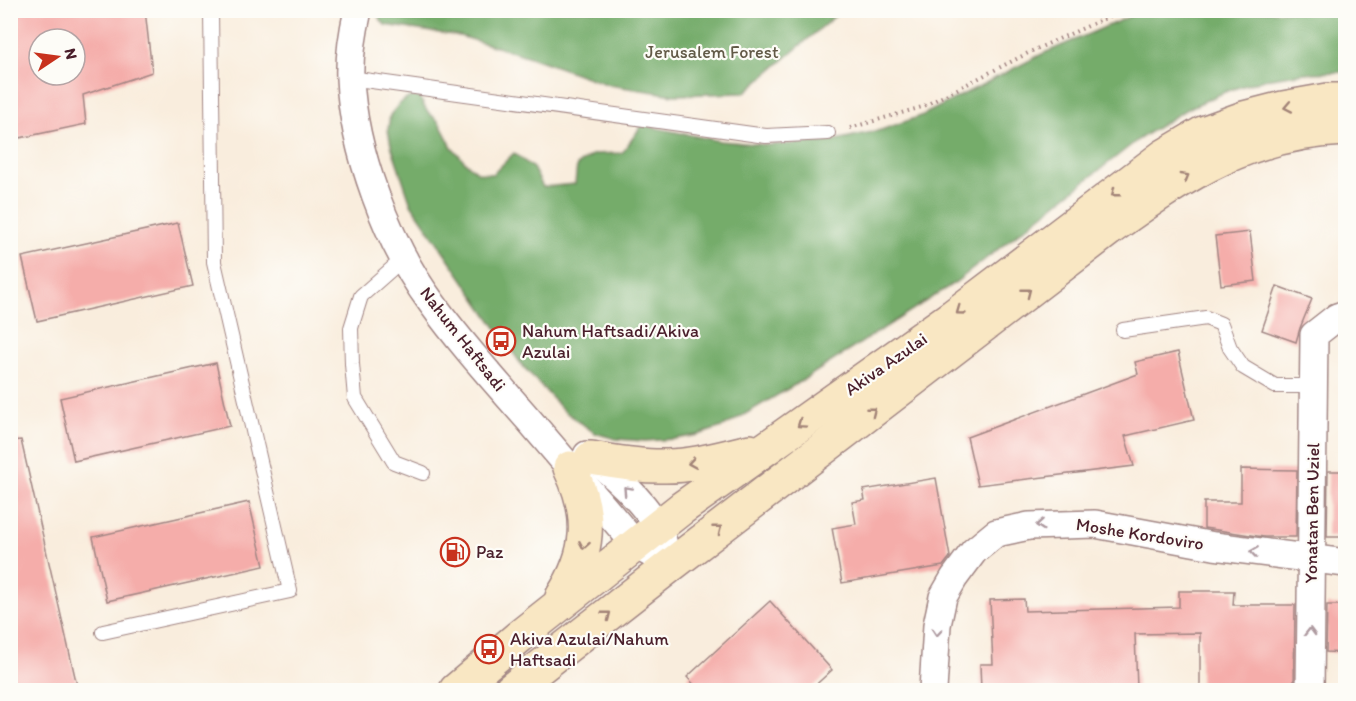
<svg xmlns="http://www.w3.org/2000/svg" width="1356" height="701" viewBox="0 0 1356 701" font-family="Itim,sans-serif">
	<rect width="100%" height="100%" fill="#fdfcf7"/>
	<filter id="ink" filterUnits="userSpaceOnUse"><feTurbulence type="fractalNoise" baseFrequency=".0167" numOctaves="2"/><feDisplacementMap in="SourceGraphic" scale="12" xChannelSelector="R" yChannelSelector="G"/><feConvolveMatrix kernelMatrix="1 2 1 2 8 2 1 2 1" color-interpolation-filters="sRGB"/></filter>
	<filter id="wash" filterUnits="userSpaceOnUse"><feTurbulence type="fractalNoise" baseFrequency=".008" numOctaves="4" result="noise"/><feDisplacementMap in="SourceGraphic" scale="24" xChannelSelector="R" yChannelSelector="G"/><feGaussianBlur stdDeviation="1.35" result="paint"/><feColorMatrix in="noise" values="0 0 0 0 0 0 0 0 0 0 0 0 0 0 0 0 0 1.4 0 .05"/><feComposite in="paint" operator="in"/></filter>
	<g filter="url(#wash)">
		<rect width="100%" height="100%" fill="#f9eddd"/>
		<!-- forest -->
		<g fill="#74ac6a" stroke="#5f664a" stroke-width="1.5">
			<path d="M379 10H841V11L744 93 674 95 609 85 530 57 460 36 385 25 378 16Z"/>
			<path d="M1142 11H1345V72L1304 73 1265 79 1227 91 1185 110 1139 139 956 282 803 380 725 426 698 435 674 439 645 441 616 439 595 433 564 411 521 364 411 204 391 145 388 130 390 115 400 103 410 97H419L427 111 439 122 452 147 466 163 479 173 493 174 514 153 533 168 543 187 575 184 577 165 594 154 622 153 642 125 720 141 769 145 827 142 881 130 921 116 1042 54Z"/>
		</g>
		<g id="blocks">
			<!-- building -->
			<g fill="#f5adaa" fill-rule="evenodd">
				<path d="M10 10H145L152 72 83 95 86 124 10 140ZM39 39H75V75H39Z"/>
				<path d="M178 223 193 286 37 321 22 257Z"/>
				<path d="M1250 232 1256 281 1221 285 1215 236Z"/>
				<path d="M1277 286 1312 299 1300 328 1296 342 1262 330Z"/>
				<path d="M1178 352 1194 420 1125 436 1134 466 978 485 967 437 1138 374 1135 362Z"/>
				<path d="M216 363 230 426 74 461 60 398Z"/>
				<path d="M21 440 78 690H10V441Z"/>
				<path d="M1241 469 1297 470 1296 537H1264L1204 528V502H1241Z"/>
				<path d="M1328 471H1346V537H1327Z"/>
				<path d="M936 478 950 557 943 566 842 583 832 528 856 524 852 502 865 500 863 490Z"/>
				<path d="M249 502 264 566 107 601 93 537Z"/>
				<path d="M1179 591H1234L1233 605H1295L1294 690H1200V633L1135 634 1137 688 1103 690H981L980 664H993L990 600 1024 599 1025 611 1179 607Z"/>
				<path d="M770 601 832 670 810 690H699L687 677Z"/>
				<path d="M1327 605H1346V653L1326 652Z"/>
			</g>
		</g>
	</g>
	<g filter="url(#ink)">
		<use href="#blocks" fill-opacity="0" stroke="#a28684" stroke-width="1.5"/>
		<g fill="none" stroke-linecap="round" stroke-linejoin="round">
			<!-- lane casing -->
			<g stroke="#a28684" stroke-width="16">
				<g id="lane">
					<path d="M350 78 766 136 828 133"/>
					<path d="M404 258 361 296 351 328 352 364 355 398 394 462 423 473"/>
					<path d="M1123 330 1206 318 1221 324 1230 348 1243 367 1275 386H1314"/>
					<path d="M103 632 290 591 214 262 211 10"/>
				</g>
			</g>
			<!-- street casing -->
			<g stroke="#a28684" stroke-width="30">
				<g id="street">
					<path d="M358 10C353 32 349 56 350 78 353 150 388 244 431 302 461 344 496 382 529 420 565 462 600 503 636 545L671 565"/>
					<path d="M587 455C611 471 643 501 658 527 661 532 662 539 664 545"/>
					<path d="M933 690 937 625 943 597 954 578 974 551 996 533 1029 526 1095 524 1214 546 1346 563"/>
					<path d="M1310 690 1314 335 1337 317 1346 314"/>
				</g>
			</g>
			<!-- secondary casing -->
			<g stroke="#a28684" stroke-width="36">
				<g id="secondary">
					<path d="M591 458C616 462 641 467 666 466 695 466 723 457 750 451"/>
					<path d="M562 597C590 553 593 516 570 468"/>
					<path d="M456 690 520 636 682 508 953 316 1164 156 1203 133 1244 118 1283 108 1328 100H1346"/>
					<path d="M511 690 671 565 1112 227C1187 173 1250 132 1346 129"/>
				</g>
			</g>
			<!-- path -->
			<path stroke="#a28684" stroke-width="4" stroke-dasharray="1.5 4.5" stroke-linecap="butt" d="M850 128 922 107 1034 50 1124 10"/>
			<!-- lane -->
			<use href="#lane" stroke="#fff" stroke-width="14"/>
			<!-- street -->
			<use href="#street" stroke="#fff" stroke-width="27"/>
			<!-- secondary -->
			<use href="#secondary" stroke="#f9e7c3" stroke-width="33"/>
		</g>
		<!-- one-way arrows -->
		<defs><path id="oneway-chevron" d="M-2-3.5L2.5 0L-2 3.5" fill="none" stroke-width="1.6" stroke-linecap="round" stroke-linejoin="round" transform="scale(1.5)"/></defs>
		<g stroke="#a28377">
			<use href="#oneway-chevron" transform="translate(1288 107) rotate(169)"/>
			<use href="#oneway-chevron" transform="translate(1185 177) rotate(-30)"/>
			<use href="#oneway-chevron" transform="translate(1115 193) rotate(142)"/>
			<use href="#oneway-chevron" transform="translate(1027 292) rotate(-38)"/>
			<use href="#oneway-chevron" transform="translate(960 311) rotate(144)"/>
			<use href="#oneway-chevron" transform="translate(872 411) rotate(-38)"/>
			<use href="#oneway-chevron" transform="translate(801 424) rotate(145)"/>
			<use href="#oneway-chevron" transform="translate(692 463) rotate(171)"/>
			<use href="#oneway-chevron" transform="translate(718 529) rotate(-38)"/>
			<use href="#oneway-chevron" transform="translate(584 545) rotate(100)"/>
			<use href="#oneway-chevron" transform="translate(607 615) rotate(-38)"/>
		</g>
		<g stroke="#ae9aa0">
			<use href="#oneway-chevron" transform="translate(627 490) rotate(-133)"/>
			<use href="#oneway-chevron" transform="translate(1040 525) rotate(176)"/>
			<use href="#oneway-chevron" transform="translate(1254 552) rotate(-172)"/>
			<use href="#oneway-chevron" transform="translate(937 632) rotate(95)"/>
			<use href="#oneway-chevron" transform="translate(1310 632) rotate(-89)"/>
		</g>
	</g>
	<!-- icons -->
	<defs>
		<g id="bus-ring" transform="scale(1.5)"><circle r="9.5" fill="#fdfcf7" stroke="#c8321e" stroke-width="1.5"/><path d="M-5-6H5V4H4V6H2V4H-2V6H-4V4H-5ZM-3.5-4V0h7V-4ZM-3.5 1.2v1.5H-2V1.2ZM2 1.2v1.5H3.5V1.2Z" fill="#c8321e"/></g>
		<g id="fuel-ring" transform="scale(1.5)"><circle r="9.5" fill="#fdfcf7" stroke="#c8321e" stroke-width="1.5"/><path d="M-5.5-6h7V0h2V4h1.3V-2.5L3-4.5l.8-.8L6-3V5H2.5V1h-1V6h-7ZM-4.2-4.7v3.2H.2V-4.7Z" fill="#c8321e"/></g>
	</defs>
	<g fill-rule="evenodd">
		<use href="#bus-ring" x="501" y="341"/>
		<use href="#fuel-ring" x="455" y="552"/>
		<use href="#bus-ring" x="489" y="649"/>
	</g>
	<g text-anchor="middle" stroke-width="4.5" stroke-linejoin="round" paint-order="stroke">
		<!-- park labels -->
		<g font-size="18" fill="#625a47" stroke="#fdfcf7">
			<text x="712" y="58">Jerusalem Forest</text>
		</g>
		<!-- poi labels -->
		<g font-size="18" fill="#4a1f2b" stroke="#fdfcf7" text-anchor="start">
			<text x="522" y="337">Nahum Haftsadi/Akiva<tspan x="522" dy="21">Azulai</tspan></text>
			<text x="476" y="558">Paz</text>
			<text x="510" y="645">Akiva Azulai/Nahum<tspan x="510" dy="21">Haftsadi</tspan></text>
		</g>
		<!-- street labels -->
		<g font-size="18" fill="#4a1f2b" stroke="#fdfcf7">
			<text transform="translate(463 339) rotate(52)" y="6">Nahum Haftsadi</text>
			<text transform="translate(886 364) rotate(-35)" y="6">Akiva Azulai</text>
			<text transform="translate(1312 513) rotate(-89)" y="6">Yonatan Ben Uziel</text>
			<text transform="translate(1140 534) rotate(9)" y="6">Moshe Kordoviro</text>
		</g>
	</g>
	<!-- margin -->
	<rect width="1356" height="701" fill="none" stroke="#fdfcf7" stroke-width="36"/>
	<!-- north arrow -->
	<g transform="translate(57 57) rotate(77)"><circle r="28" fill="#fdfcf7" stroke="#b5a4a5" stroke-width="1.5"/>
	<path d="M0-4.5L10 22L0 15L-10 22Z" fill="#c8321e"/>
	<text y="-9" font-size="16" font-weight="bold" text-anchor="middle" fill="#4a1f2b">N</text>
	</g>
</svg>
